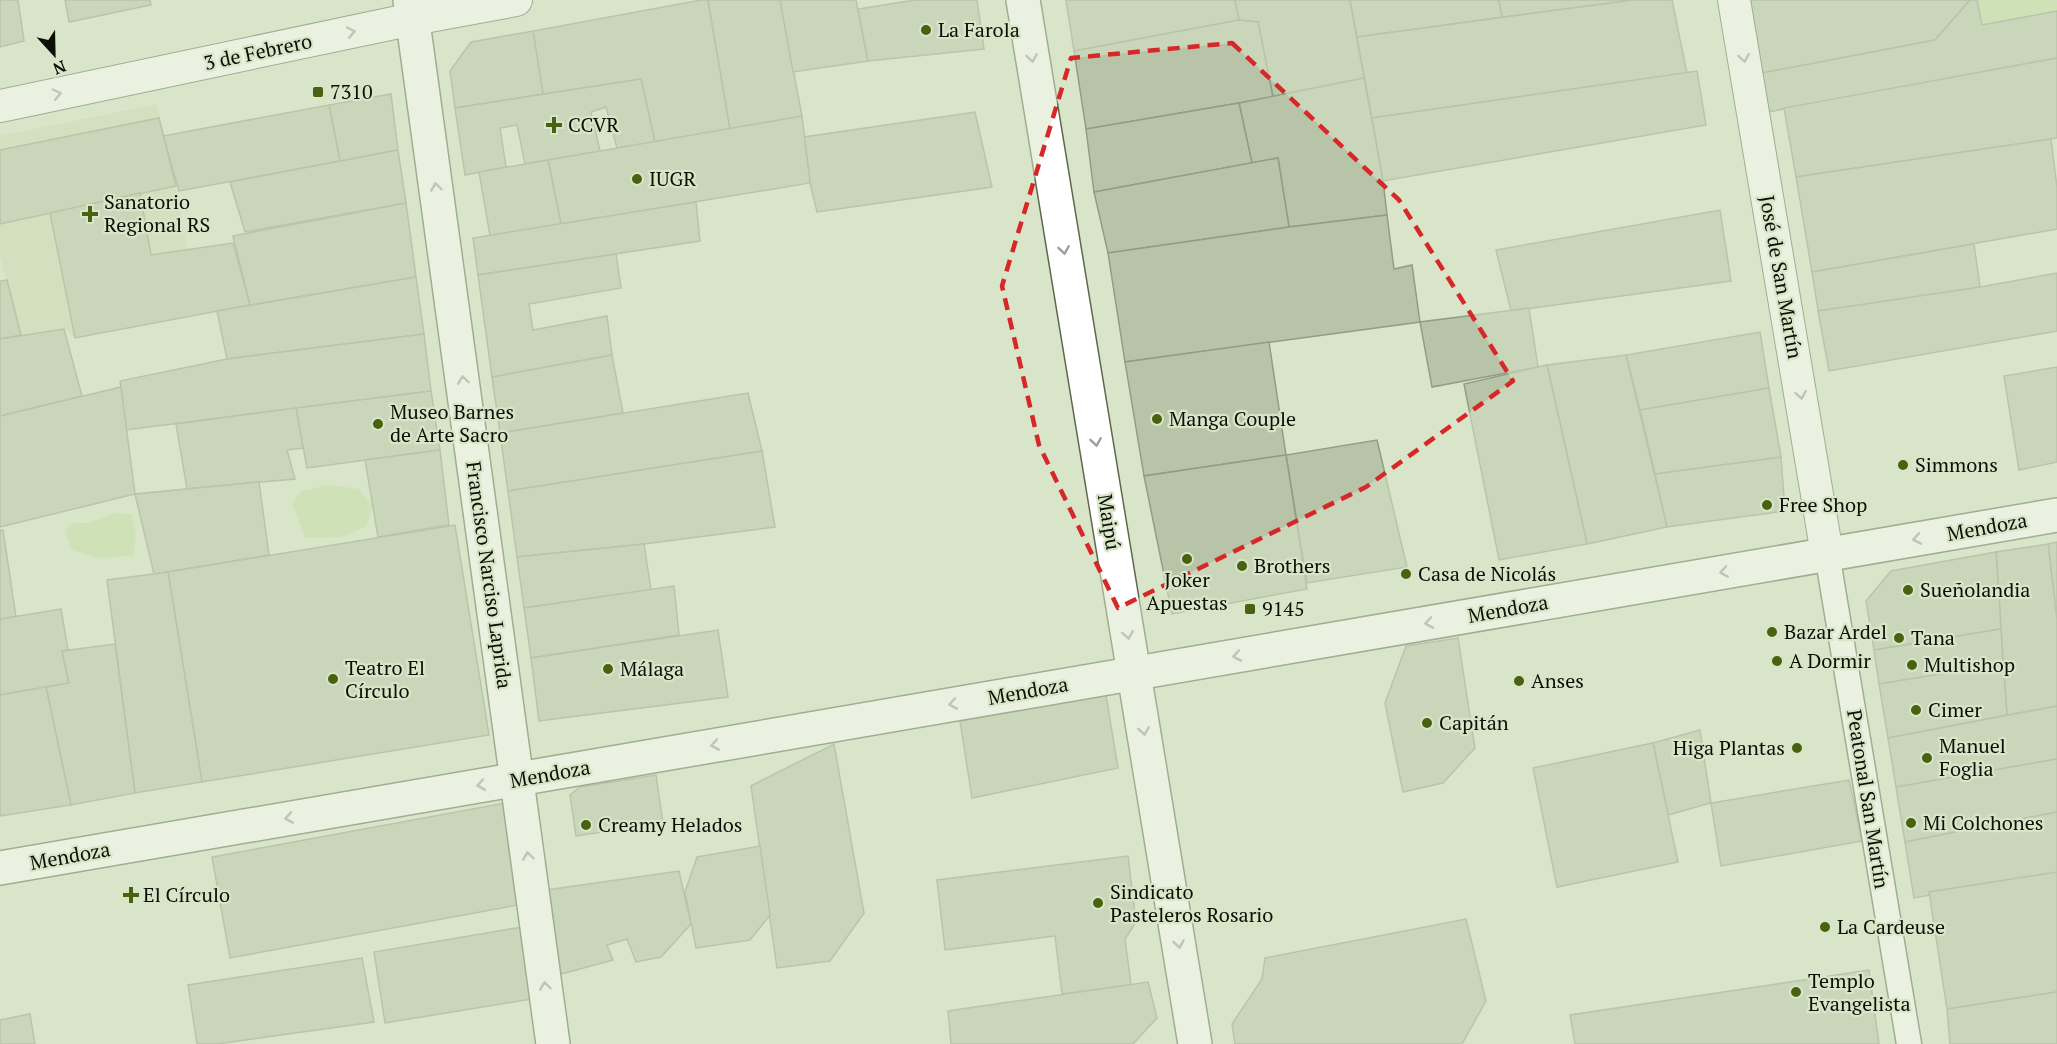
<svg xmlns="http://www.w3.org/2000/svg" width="2057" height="1044" viewBox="0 0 2057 1044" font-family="'PT Serif',serif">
	<rect width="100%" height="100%" fill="#d9e5c8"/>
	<!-- built -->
	<path fill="#cbd9b6" d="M157 104 176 186 187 249 233 243 250 305 75 338 64 329 21 335 0 257V136Z"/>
	<!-- green -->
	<g fill="#c4db9f">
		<path d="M1977 0H2057V11L1982 25Z"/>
		<path d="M329 485 359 489 373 506 366 526 344 537 306 538 292 504 301 491Z"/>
		<path d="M115 513 132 514 136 535 133 556 98 558 72 550 65 530 75 523H88Z"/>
	</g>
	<!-- building -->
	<g fill="#b8c4a8" stroke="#929d82" stroke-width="1.5">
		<path d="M0 0H18L24 41 0 47Z"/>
		<path d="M65 0H150L151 5 69 22Z"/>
		<path d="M701 0H708L730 129 655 142 641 79 543 94 533 31Z"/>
		<path d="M708 0H780L802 116 730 129Z"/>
		<path d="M780 0H856L868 61 793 72Z"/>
		<path d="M915 0H977L984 49 868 61 858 9Z"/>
		<path d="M1066 0H1235L1239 20 1074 51Z"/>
		<path d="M1235 0H1350L1364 78 1273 97 1258 22 1239 20Z"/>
		<path d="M1350 0H1499L1502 17 1357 37Z"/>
		<path d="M1499 0H1633L1502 17Z"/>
		<path d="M1633 0H1672L1687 73 1372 118 1357 37Z"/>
		<path d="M1748 0H1970L1935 40 1762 73Z"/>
		<path d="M1970 0H1977L1982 25 2057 11V58L1768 112 1762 73 1935 40Z"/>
		<path d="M1239 20 1258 22 1273 97 1086 129 1074 51Z"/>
		<path d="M533 31 543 94 455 108 450 71 471 42Z"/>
		<path d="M2057 58V138L1796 177 1784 108Z"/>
		<path d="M1697 71 1706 125 1383 181 1372 118Z"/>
		<path d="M1364 78 1383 181 1387 215 1289 227 1278 158 1252 163 1239 103Z"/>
		<path d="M641 79 655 142 617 148 606 107 591 112 600 151 525 164 517 125 500 128 506 167 465 175 455 108Z"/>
		<path d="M391 94 398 150 340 161 329 105Z"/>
		<path d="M1239 103 1252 163 1094 192 1086 129Z"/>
		<path d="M329 105 340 161 179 191 163 136Z"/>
		<path d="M975 112 992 187 817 212 810 183 804 137Z"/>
		<path d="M802 116 810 183 561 224 548 160Z"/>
		<path d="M159 118 176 186 0 224V150Z"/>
		<path d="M2051 139 2057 187V229L1812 272 1796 177Z"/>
		<path d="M398 150 406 203 245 232 230 182Z"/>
		<path d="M1278 158 1289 227 1108 253 1094 192Z"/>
		<path d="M548 160 561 224 490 236 479 172Z"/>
		<path d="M140 193 151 255 233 243 250 305 75 338 50 213Z"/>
		<path d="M696 202 700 241 478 275 473 238Z"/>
		<path d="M406 203 416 277 250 305 233 236Z"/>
		<path d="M1720 210 1731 281 1511 311 1496 250Z"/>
		<path d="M1387 215 1394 269 1412 265 1420 322 1125 362 1108 253 1289 227Z"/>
		<path d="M1974 244 1980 287 1819 316 1812 272Z"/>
		<path d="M616 254 621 288 529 304 533 330 607 316 612 355 492 377 478 275Z"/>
		<path d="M2057 273V331L1829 371 1818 311 1980 287Z"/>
		<path d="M416 277 424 334 227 359 217 311Z"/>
		<path d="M7 280 21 335 0 339V281Z"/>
		<path d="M1529 308 1538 367 1432 387 1420 322Z"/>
		<path d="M64 329 82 396 0 416V339Z"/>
		<path d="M1760 332 1769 388 1640 410 1626 355Z"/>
		<path d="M424 334 431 391 126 430 120 381 227 359Z"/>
		<path d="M1269 342 1286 455 1144 476 1125 362Z"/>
		<path d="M612 355 623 413 500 433 492 377Z"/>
		<path d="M1626 355 1667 527 1587 544 1547 365Z"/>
		<path d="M1547 365 1587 544 1499 560 1464 384Z"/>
		<path d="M2057 367V462L2019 470 2004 376Z"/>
		<path d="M121 387 135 494 0 527V416Z"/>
		<path d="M1769 388 1781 457 1655 474 1640 410Z"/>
		<path d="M431 391 440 450 307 468 296 408Z"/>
		<path d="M748 393 762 451 508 491 500 433Z"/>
		<path d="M296 408 303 448 287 450 295 479 187 489 176 424Z"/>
		<path d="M1377 440 1407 567 1307 583 1286 455Z"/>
		<path d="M440 450 449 525 378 537 365 460Z"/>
		<path d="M762 451 775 527 644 544 517 557 508 491Z"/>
		<path d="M1286 455 1307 589 1172 614 1144 476Z"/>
		<path d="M1781 457 1785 511 1667 527 1655 474Z"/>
		<path d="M259 482 269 555 154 574 135 494Z"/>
		<path d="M455 525 489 735 202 782 168 572Z"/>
		<path d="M0 530H3L16 617 0 619Z"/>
		<path d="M2057 542V619L2048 544Z"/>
		<path d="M644 544 651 590 524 608 517 557Z"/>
		<path d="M2048 544 2057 619V706L2007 715 1996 552Z"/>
		<path d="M1996 552 2001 629 1874 650 1866 601 1891 571Z"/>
		<path d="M168 572 202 782 135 793 107 580Z"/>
		<path d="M674 586 679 635 531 658 524 608Z"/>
		<path d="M61 609 68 650 62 651 69 683 0 695V619Z"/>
		<path d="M2001 629 2003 664 1879 684 1874 650Z"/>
		<path d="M718 630 728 697 539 721 531 658Z"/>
		<path d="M1458 638 1475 748 1443 783 1403 792 1385 703 1406 646Z"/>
		<path d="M115 644 135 793 71 805 46 687 69 683 62 651Z"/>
		<path d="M2003 664 2007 715 1888 738 1879 684Z"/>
		<path d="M46 687 71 805 0 816V695Z"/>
		<path d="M1106 695 1118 768 972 798 960 721Z"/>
		<path d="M2057 706V759L1896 787 1888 738Z"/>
		<path d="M1700 730 1711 803 1668 815 1653 743Z"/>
		<path d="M1653 743 1678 862 1557 887 1533 768Z"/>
		<path d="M834 744 864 913 830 961 777 968 751 786Z"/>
		<path d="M2057 759V812L1905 842 1896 787Z"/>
		<path d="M656 775 663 823 576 836 570 795 580 787Z"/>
		<path d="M1849 780 1862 841 1721 866 1711 803Z"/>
		<path d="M505 803 523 904 230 958 212 857Z"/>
		<path d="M2057 812V873L1914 898 1905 842Z"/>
		<path d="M760 846 770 915 750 940 696 948 685 892 697 857Z"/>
		<path d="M1128 856 1136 922 1125 939 1131 985 1062 994 1055 936 945 950 937 880Z"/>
		<path d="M679 871 691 924 661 957 636 962 627 939 607 945 613 960 558 975 553 918 547 890Z"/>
		<path d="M2057 872V992L1947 1009 1929 892Z"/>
		<path d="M1466 919 1486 1001 1462 1044H1235L1232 1024 1262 979 1265 958Z"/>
		<path d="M522 927 532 999 385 1023 374 952Z"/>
		<path d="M362 958 374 1022 217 1044H197L188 985Z"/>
		<path d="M1869 970 1879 1044H1575L1570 1015Z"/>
		<path d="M1148 982 1157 1018 1133 1044H951L948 1011Z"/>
		<path d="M2057 992V1044H1950L1947 1009Z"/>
		<path d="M30 1014 35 1044H0V1020Z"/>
	</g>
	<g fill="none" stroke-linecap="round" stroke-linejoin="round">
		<!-- pedestrian casing -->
		<g stroke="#5e684f" stroke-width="27">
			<path id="pedestrian" d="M1827 554 1909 1044"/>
		</g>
		<!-- minor casing -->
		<g stroke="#5e684f" stroke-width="34">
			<g id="minor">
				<path d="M1734 0 1827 554"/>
				<path d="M0 106 413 19 516 0"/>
			</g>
		</g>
		<!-- secondary casing -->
		<g stroke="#5e684f" stroke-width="36">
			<g id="secondary">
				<path d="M410 0 553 1044"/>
				<path d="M1023 0 1195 1044"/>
				<path d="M0 868 2057 515"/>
			</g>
		</g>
		<!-- pedestrian -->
		<use href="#pedestrian" stroke="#fff" stroke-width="24"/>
		<!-- minor -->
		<use href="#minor" stroke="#fff" stroke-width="32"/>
		<!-- secondary -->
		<use href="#secondary" stroke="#fff" stroke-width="33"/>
	</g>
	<!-- one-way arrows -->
	<defs><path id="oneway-chevron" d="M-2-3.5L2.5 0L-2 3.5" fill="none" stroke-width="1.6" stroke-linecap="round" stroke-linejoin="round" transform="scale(1.5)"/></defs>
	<g stroke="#9d9f9b">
		<use href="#oneway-chevron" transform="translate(351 32) rotate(-12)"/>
		<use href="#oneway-chevron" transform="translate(1032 58) rotate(81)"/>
		<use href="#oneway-chevron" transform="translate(1744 58) rotate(80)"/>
		<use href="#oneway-chevron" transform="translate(57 94) rotate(-12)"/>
		<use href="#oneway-chevron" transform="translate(436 187) rotate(-98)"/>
		<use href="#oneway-chevron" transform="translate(1064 250) rotate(81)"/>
		<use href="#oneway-chevron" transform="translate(463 380) rotate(-98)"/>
		<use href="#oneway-chevron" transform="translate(1801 395) rotate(80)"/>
		<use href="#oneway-chevron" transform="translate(1096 442) rotate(81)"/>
		<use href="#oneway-chevron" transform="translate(1917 539) rotate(170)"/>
		<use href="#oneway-chevron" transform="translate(1724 572) rotate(170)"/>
		<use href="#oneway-chevron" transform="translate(1429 623) rotate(170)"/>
		<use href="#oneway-chevron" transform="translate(1128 635) rotate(80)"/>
		<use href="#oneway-chevron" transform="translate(1237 656) rotate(170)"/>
		<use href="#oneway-chevron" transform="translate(953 704) rotate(170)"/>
		<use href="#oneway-chevron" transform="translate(1144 731) rotate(81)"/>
		<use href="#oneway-chevron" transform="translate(715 745) rotate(170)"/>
		<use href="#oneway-chevron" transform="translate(481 785) rotate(170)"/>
		<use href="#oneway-chevron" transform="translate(289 818) rotate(170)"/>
		<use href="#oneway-chevron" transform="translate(528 856) rotate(-98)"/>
		<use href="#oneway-chevron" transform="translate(1179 944) rotate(81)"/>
		<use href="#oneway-chevron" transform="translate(545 986) rotate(-98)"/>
	</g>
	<!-- marked area -->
	<path d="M0 0H2057V1044H0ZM1232 43 1399 200 1513 381 1366 487 1118 608 1039 445 1002 286 1071 58Z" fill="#d9e5c8" fill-opacity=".55" fill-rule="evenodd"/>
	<path fill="none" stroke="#d62828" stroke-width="4.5" stroke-dasharray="12 8" stroke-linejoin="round" d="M1232 43 1399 200 1513 381 1366 487 1118 608 1039 445 1002 286 1071 58Z"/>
	<!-- markers -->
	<g fill="#4a6210" stroke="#d9e5c8" stroke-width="2">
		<circle cx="926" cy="30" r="6"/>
		<rect x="312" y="86" width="12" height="12" rx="3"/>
		<path d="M551 116h6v6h6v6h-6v6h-6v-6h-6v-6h6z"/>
		<circle cx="637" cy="179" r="6"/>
		<path d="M87 205h6v6h6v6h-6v6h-6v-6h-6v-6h6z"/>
		<circle cx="1157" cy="419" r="6"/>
		<circle cx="378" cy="424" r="6"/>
		<circle cx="1903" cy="465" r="6"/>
		<circle cx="1767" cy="505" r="6"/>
		<circle cx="1187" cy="559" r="6"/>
		<circle cx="1242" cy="566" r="6"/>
		<circle cx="1406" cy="574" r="6"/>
		<circle cx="1908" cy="590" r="6"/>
		<rect x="1244" y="603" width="12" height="12" rx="3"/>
		<circle cx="1772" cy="632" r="6"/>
		<circle cx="1899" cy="638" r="6"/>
		<circle cx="1777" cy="661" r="6"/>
		<circle cx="1912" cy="665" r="6"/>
		<circle cx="608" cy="669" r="6"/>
		<circle cx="333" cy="679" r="6"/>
		<circle cx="1519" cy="681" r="6"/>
		<circle cx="1916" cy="710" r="6"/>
		<circle cx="1427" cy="723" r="6"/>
		<circle cx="1797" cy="748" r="6"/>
		<circle cx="1927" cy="758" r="6"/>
		<circle cx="1911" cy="823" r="6"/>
		<circle cx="586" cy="825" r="6"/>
		<path d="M128 886h6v6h6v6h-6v6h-6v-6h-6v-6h6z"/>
		<circle cx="1098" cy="903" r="6"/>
		<circle cx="1825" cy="927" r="6"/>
		<circle cx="1796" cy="992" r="6"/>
	</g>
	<g text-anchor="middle" stroke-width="4.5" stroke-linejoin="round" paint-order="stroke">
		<!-- poi labels -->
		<g font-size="20" fill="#0b0f06" stroke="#d9e5c8" text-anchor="start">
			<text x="938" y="37">La Farola</text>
			<text x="330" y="99">7310</text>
			<text x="568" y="132">CCVR</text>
			<text x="649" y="186">IUGR</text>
			<text x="104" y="209">Sanatorio<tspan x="104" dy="23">Regional RS</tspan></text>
			<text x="390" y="419">Museo Barnes<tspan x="390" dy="23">de Arte Sacro</tspan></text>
			<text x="1169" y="426">Manga Couple</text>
			<text x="1915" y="472">Simmons</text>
			<text x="1779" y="512">Free Shop</text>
			<text x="1254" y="573">Brothers</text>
			<text x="1418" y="581">Casa de Nicolás</text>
			<text x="1187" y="587" text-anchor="middle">Joker<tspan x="1187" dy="23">Apuestas</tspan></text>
			<text x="1920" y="597">Sueñolandia</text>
			<text x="1262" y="616">9145</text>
			<text x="1784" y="639">Bazar Ardel</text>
			<text x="1911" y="645">Tana</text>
			<text x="1789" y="668">A Dormir</text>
			<text x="1924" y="672">Multishop</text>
			<text x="345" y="675">Teatro El<tspan x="345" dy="23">Círculo</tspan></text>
			<text x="620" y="676">Málaga</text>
			<text x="1531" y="688">Anses</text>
			<text x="1928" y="717">Cimer</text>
			<text x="1439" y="730">Capitán</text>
			<text x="1939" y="753">Manuel<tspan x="1939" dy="23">Foglia</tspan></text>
			<text x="1785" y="755" text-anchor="end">Higa Plantas</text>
			<text x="1923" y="830">Mi Colchones</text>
			<text x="598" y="832">Creamy Helados</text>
			<text x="1110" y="899">Sindicato<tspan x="1110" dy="23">Pasteleros Rosario</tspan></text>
			<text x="143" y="902">El Círculo</text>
			<text x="1837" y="934">La Cardeuse</text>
			<text x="1808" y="988">Templo<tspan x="1808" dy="23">Evangelista</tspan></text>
		</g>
		<!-- street labels -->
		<g font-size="20" fill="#0b0f06" stroke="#d9e5c8">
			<text transform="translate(258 52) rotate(-12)" y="7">3 de Febrero</text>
			<text transform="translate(1781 277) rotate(80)" y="7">José de San Martín</text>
			<text transform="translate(1109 522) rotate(81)" y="7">Maipú</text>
			<text transform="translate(1987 527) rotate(-10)" y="7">Mendoza</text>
			<text transform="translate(489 575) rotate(82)" y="7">Francisco Narciso Laprida</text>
			<text transform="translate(1508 609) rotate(-10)" y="7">Mendoza</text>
			<text transform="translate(1028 691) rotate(-10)" y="7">Mendoza</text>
			<text transform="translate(550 774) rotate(-10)" y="7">Mendoza</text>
			<text transform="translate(1868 799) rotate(81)" y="7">Peatonal San Martín</text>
			<text transform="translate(70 856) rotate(-10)" y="7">Mendoza</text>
		</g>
	</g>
	<!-- north arrow -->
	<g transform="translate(54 54) rotate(158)" stroke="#d9e5c8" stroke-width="4.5" paint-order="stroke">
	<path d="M0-4.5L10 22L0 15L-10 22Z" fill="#0b0f06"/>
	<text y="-9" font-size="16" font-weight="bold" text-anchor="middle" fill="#0b0f06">N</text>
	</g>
</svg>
